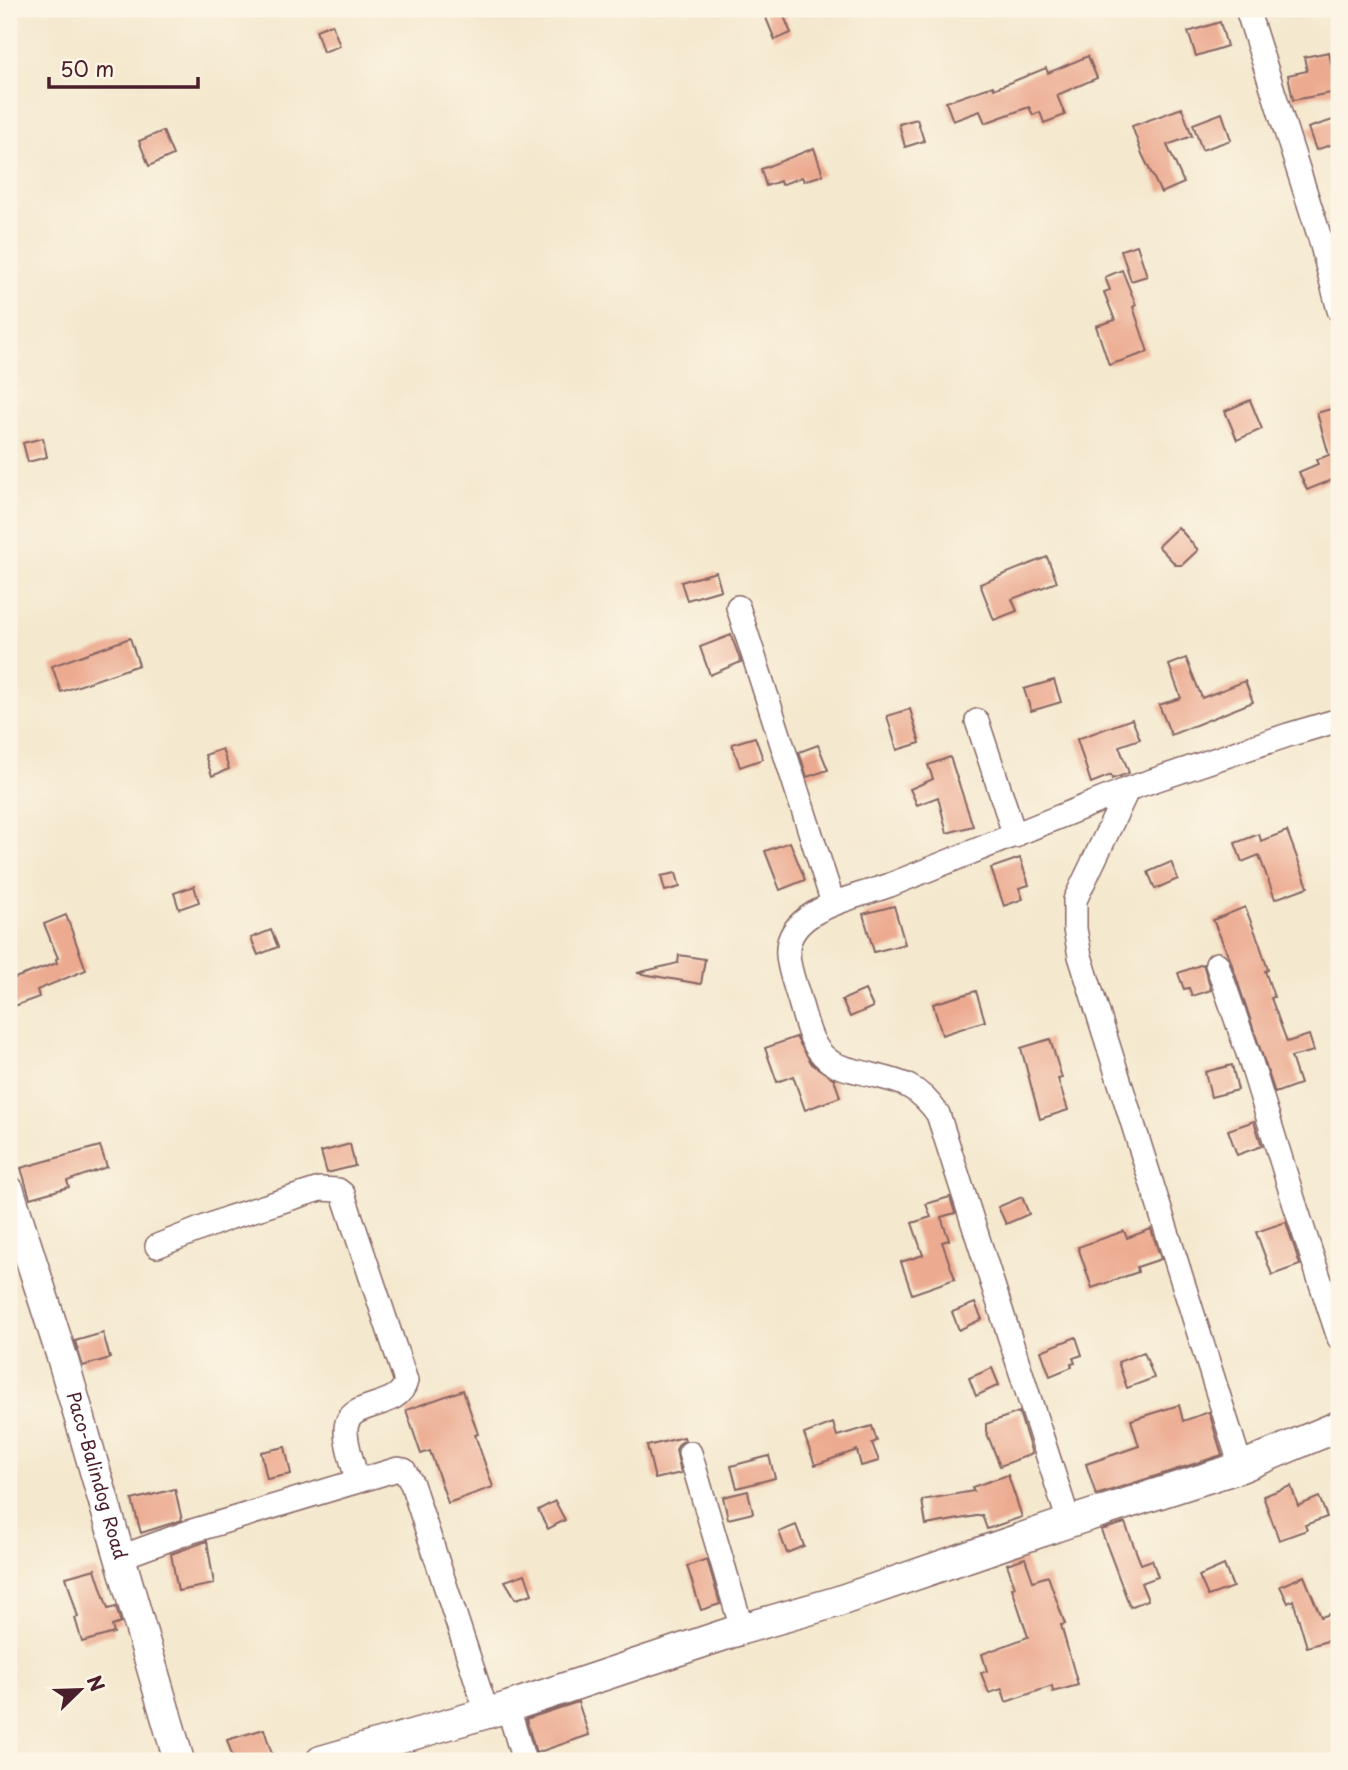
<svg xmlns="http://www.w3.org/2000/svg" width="1348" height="1770" viewBox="0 0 1348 1770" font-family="'Playpen Sans',sans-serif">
	<rect width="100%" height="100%" fill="#fcf5e5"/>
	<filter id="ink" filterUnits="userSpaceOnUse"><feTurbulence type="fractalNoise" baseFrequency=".0143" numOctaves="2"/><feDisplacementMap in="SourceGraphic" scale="14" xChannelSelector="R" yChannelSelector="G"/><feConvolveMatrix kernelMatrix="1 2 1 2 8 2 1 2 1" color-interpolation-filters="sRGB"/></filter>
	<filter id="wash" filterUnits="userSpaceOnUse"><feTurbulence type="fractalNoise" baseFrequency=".00686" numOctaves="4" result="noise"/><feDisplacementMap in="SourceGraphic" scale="28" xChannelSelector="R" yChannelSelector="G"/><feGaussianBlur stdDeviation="1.57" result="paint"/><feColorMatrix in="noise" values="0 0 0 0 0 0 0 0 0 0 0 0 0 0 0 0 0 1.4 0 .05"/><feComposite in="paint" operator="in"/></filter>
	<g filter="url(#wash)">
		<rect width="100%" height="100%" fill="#f4e8ce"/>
		<g id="blocks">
			<!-- building -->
			<g fill="#ecab91">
				<path d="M774 9H781L791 33 775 40 764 13Z"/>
				<path d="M1220 22 1227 46 1196 56 1188 32Z"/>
				<path d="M332 24 340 46 323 52 316 30Z"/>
				<path d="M1329 52 1337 92 1293 100 1288 75 1307 71 1304 57Z"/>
				<path d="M1088 56 1097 78 1057 95 1065 115 1044 123 1040 112 1033 115 1029 107 985 123 980 111 953 121 946 102 993 86 994 89 1046 68 1048 73Z"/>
				<path d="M1182 108 1192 136 1167 145 1184 183 1161 193 1142 154 1132 126Z"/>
				<path d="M1222 113 1231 140 1202 150 1193 124Z"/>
				<path d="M1339 118V142L1316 150 1308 128Z"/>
				<path d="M917 119 924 141 905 147 899 124Z"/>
				<path d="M163 131 173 155 149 166 139 141Z"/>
				<path d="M814 148 823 175 804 181 802 177 781 185 780 181 766 186 761 169Z"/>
				<path d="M1137 245 1147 276 1131 281 1121 250Z"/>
				<path d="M1122 270 1136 305 1133 307 1148 352 1109 365 1096 326 1115 320 1104 292 1110 290 1105 277Z"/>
				<path d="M1250 400 1262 429 1237 440 1225 411Z"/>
				<path d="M1334 408 1339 426V477L1307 490 1299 472 1318 464 1316 460 1329 455 1317 413Z"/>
				<path d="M43 438 47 457 28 462 23 443Z"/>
				<path d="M1178 527 1198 550 1182 565H1176L1158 546Z"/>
				<path d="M1047 557 1057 582 1012 599 1017 611 994 620 980 584Z"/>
				<path d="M716 572 721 590 687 600 681 582Z"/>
				<path d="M731 635 741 662 710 675 700 647Z"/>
				<path d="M130 638 139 665 61 692 52 666Z"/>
				<path d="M1186 658 1202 698 1245 681 1253 702 1171 735 1159 705 1181 698 1169 665Z"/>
				<path d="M1054 680 1061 702 1031 711 1024 689Z"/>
				<path d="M910 709 920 743 897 750 887 716Z"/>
				<path d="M1132 719 1140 739 1119 746 1129 773 1112 779 1111 775 1091 783 1077 739Z"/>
				<path d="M755 737 763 759 740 767 732 744Z"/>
				<path d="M818 745 828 770 807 777 799 752Z"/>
				<path d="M222 749 229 769 212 776 205 755Z"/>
				<path d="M950 757 973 826 947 833 938 797 917 805 910 789 933 779 928 765Z"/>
				<path d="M1287 831 1308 887 1275 899 1259 855 1242 862 1235 843 1259 834 1261 841Z"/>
				<path d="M790 842 805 880 780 890 765 851Z"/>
				<path d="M1020 858 1029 885 1019 888 1023 899 1004 906 991 868Z"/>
				<path d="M1171 862 1178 879 1155 889 1148 872Z"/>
				<path d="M676 873 680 887 665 891 661 876Z"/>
				<path d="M194 886 199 902 179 909 174 893Z"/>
				<path d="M894 906 905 944 874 952 863 914Z"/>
				<path d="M1245 907 1259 942 1268 970 1265 971 1274 997 1271 998 1287 1042 1309 1035 1314 1051 1291 1057 1300 1084 1275 1093 1230 959 1213 920Z"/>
				<path d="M66 915 86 970 37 990 39 997 9 1008V980L57 963 56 959 58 958 44 924Z"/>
				<path d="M271 930 278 947 258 955 251 938Z"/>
				<path d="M679 955 705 959 701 984 637 973 678 963Z"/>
				<path d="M1203 964 1211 990 1192 996 1189 988 1184 989 1178 973Z"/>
				<path d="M865 990 873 1007 850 1017 842 1000Z"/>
				<path d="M976 991 985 1021 942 1035 933 1004Z"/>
				<path d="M796 1037 812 1064 834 1079 840 1097 805 1110 793 1076 777 1082 765 1048Z"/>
				<path d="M1050 1039 1062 1078 1058 1079 1068 1110 1040 1119 1021 1048Z"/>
				<path d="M1232 1065 1238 1090 1211 1097 1205 1072Z"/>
				<path d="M1254 1121 1262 1146 1237 1155 1228 1130Z"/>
				<path d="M350 1144 355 1166 327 1173 321 1152Z"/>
				<path d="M100 1146 107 1167 67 1181 69 1187 30 1198 21 1168Z"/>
				<path d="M950 1197 955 1213 941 1217 949 1240 942 1242 955 1279 912 1294 901 1262 923 1255 912 1223 931 1217 926 1204Z"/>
				<path d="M1022 1197 1029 1214 1006 1224 998 1207Z"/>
				<path d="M1286 1222 1300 1265 1272 1275 1256 1232Z"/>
				<path d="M1151 1229 1161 1259 1137 1267 1138 1272 1092 1288 1078 1247 1124 1231 1127 1238Z"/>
				<path d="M975 1303 982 1319 959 1330 952 1312Z"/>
				<path d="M103 1333 110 1358 83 1366 75 1341Z"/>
				<path d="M1076 1337 1082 1355 1073 1358 1075 1363 1071 1364 1072 1367 1050 1376 1041 1351Z"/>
				<path d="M1144 1352 1154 1378 1127 1388 1118 1362Z"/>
				<path d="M992 1368 999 1385 976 1396 969 1378Z"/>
				<path d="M463 1390 478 1434 475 1435 493 1487 448 1503 430 1451 421 1454 406 1410Z"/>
				<path d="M1179 1405 1183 1421 1209 1412 1222 1455 1096 1495 1086 1464 1139 1446 1131 1420Z"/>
				<path d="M1019 1412 1032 1454 1000 1466 986 1431V1424Z"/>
				<path d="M833 1423 837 1436 872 1426 877 1441 872 1443 879 1461 861 1466 857 1450 815 1465 804 1434Z"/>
				<path d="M684 1437 685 1440 679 1444 676 1450 681 1473 655 1479 647 1446Z"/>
				<path d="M285 1447 291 1474 267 1479 261 1452Z"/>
				<path d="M769 1456 775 1478 737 1488 731 1466Z"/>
				<path d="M1008 1475 1022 1517 987 1529 982 1515 926 1525 922 1500 974 1491 972 1487Z"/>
				<path d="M1291 1486 1298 1506 1319 1497 1327 1517 1305 1525 1307 1530 1279 1540 1263 1496Z"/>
				<path d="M175 1489 182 1520 141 1533 132 1500Z"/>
				<path d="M748 1491 753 1513 728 1519 723 1497Z"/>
				<path d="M555 1501 565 1520 548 1529 538 1510Z"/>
				<path d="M1125 1523 1141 1564 1152 1560 1158 1577 1141 1583 1148 1600 1130 1607 1101 1530Z"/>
				<path d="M796 1525 804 1546 787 1553 779 1532Z"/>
				<path d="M207 1541 214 1584 178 1591 171 1554Z"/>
				<path d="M1025 1558 1033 1581 1048 1576 1065 1624 1061 1625 1078 1685 1053 1692 1052 1686 1006 1702 1002 1689 989 1693 981 1673 987 1671 982 1654 1028 1637 1012 1588 1015 1587 1007 1564Z"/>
				<path d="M707 1559 720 1604 701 1610 687 1566Z"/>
				<path d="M1224 1565 1233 1587 1208 1596 1199 1576Z"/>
				<path d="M95 1569 108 1609 116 1607 121 1623 112 1626 114 1633 82 1642 75 1618 78 1617 66 1577Z"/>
				<path d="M525 1574 532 1594 516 1599 505 1581Z"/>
				<path d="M1304 1576 1321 1617 1330 1614 1337 1638 1307 1647 1293 1600 1288 1603 1280 1586Z"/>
				<path d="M578 1702 589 1735 536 1753 526 1719Z"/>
				<path d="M264 1729 274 1761H234L227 1740Z"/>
			</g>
		</g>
	</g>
	<g filter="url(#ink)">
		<use href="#blocks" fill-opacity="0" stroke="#866564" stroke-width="2"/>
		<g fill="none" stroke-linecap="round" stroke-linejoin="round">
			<!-- minor casing -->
			<g stroke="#866564" stroke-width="26">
				<g id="minor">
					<path d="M1247 9 1320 238 1339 310"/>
					<path d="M738 607 833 903"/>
					<path d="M977 721 1015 836"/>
					<path d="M1128 789 1075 900V929L1080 956 1241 1467"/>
					<path d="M1217 964 1250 1059 1295 1205 1339 1338"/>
					<path d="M157 1246 228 1218 320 1189 338 1190 343 1194 406 1381C399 1412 345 1398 346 1431 346 1447 354 1465 357 1481"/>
					<path d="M690 1453 742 1629"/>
					<path d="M1069 1522 938 1114C914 1080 895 1081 856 1071 847 1069 834 1066 827 1059 810 1046 806 1021 800 1002 796 987 789 971 788 955 784 909 858 897 890 885L1128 789 1288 735 1339 720"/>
					<path d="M121 1557 189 1532 398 1469 404 1470 412 1484 487 1713"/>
					<path d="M508 1707 524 1761"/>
				</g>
			</g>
			<!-- tertiary casing -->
			<g stroke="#866564" stroke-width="33">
				<g id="tertiary">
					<path id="s1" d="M9 1191 62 1357 179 1761"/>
					<path d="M321 1761 508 1707 742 1629 836 1602 1069 1522 1241 1467 1339 1426"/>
				</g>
			</g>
			<!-- minor -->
			<use href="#minor" stroke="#fff" stroke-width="23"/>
			<!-- tertiary -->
			<use href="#tertiary" stroke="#fff" stroke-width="30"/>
		</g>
	</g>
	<g text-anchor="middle" stroke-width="5" stroke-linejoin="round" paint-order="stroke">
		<!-- street labels -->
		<g font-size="18" fill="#4a1f2b" stroke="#fcf5e5">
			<text dy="6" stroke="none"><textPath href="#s1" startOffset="298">Paco-Balindog Road</textPath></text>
		</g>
	</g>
	<!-- margin -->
	<rect width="1348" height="1770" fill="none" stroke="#fcf5e5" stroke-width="35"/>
	<!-- north arrow -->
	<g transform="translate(80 1690) rotate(67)" stroke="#fcf5e5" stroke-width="5" paint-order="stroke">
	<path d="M0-5L12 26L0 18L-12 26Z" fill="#4a1f2b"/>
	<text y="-10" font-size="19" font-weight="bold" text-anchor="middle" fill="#4a1f2b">N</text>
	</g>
	<!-- scale -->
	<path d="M49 77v10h149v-10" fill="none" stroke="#4a1f2b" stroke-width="3.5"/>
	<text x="60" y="77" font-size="21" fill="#4a1f2b" stroke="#fcf5e5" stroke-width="5" paint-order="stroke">50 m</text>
</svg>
